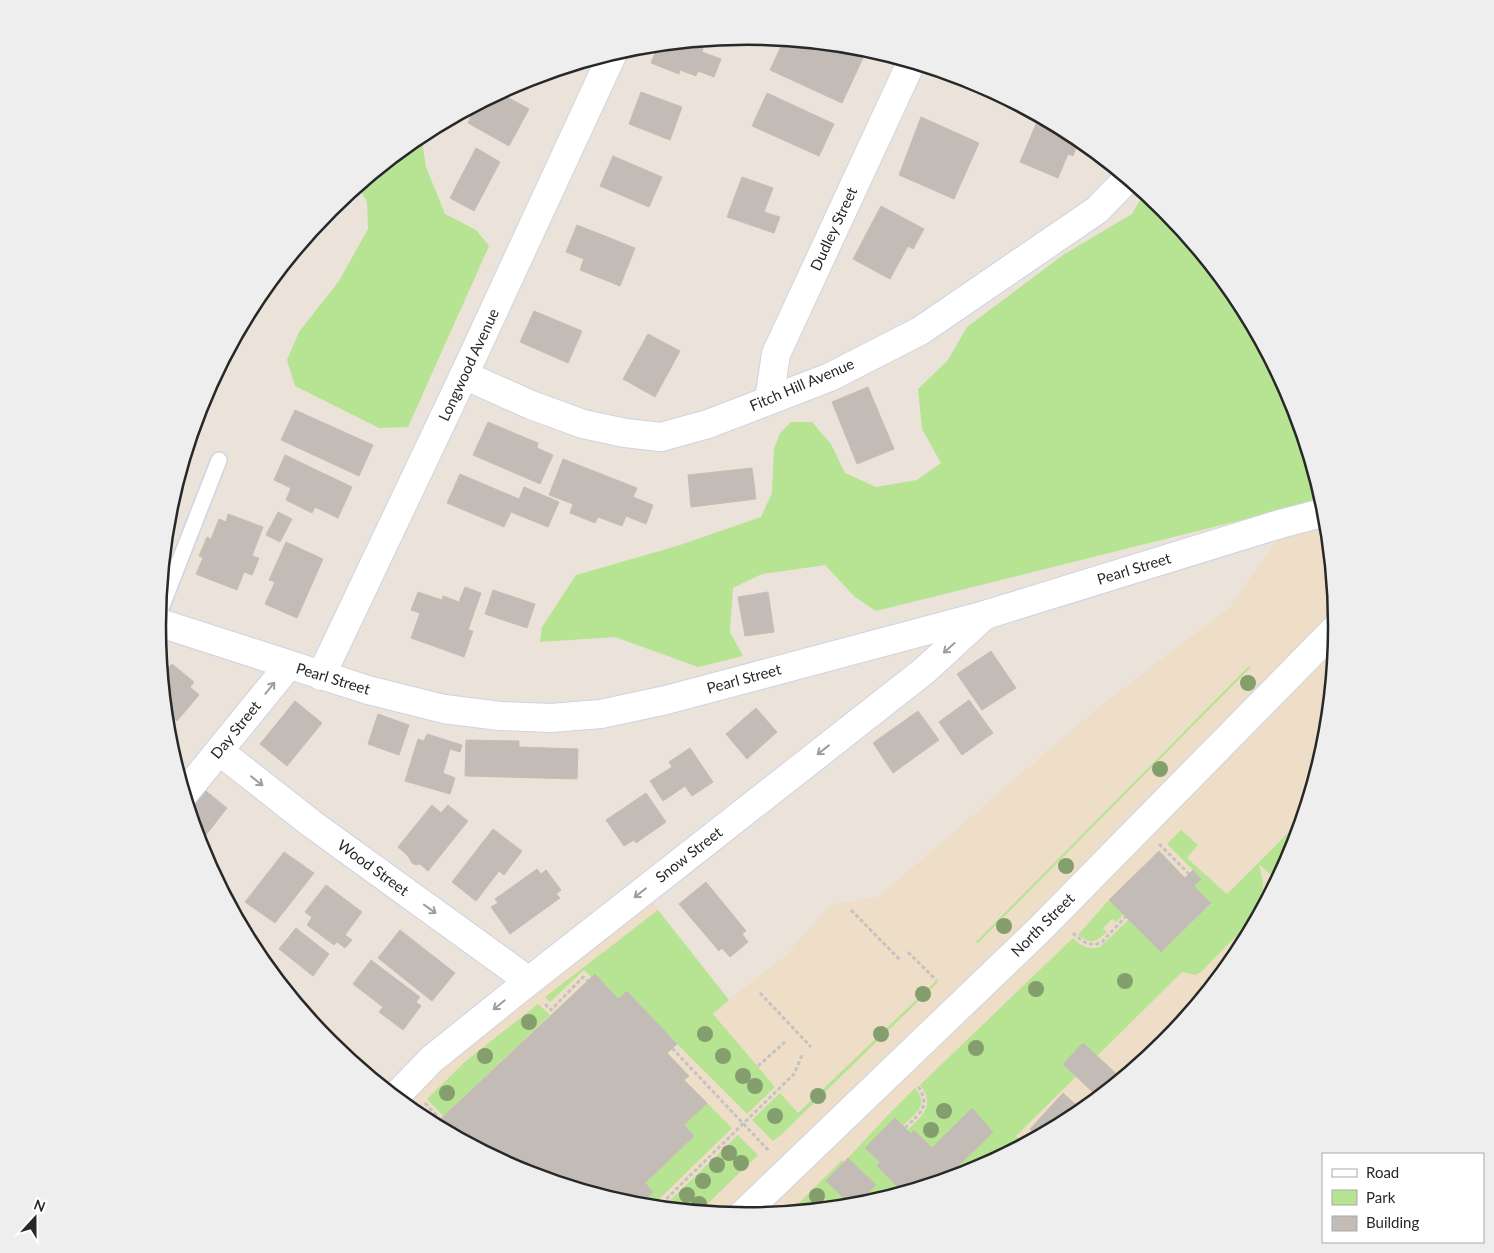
<svg xmlns="http://www.w3.org/2000/svg" width="1494" height="1253" viewBox="0 0 1494 1253" font-family="Lato,sans-serif">
	<rect width="100%" height="100%" fill="#ebe2d9"/>
	<!-- education -->
	<path fill="#eedec8" d="M1291 399 1326 512 1337 627 1326 742 1292 853 1238 955 1164 1044 1075 1117 973 1172 862 1205 747 1217 632 1205 521 1172 419 1117 395 1097 643 891 729 1000 786 955 830 905 878 897 1100 706 1229 608 1290 522Z"/>
	<!-- green -->
	<g fill="#b6e493">
		<path d="M421 135 426 167 445 214 476 230 489 246 408 427 379 428 295 386 287 360 299 332 339 281 368 229 367 202 358 186Z"/>
		<path d="M1144 193 1165 209 1238 299 1292 401 1322 497 1290 508 876 611 855 597 825 565 762 574 733 588 730 632 743 656 698 667 615 637 540 642 542 627 576 575 677 546 761 517 772 493 774 449 780 433 791 422H812L831 444 845 473 876 487 917 480 941 463 922 429 918 389 948 360 967 327 1063 255 1132 214Z"/>
		<path d="M1253 665 978 943H975L1247 668Z"/>
		<path d="M1302 819 1292 853 1277 881 1259 864C1264 884 1267 902 1253 919L1201 972 1195 975 1182 972 1176 978 1016 1136 1024 1144 973 1172 958 1176 960 1174 955 1169 993 1132 972 1108 932 1148 914 1131 911 1134 907 1130C917 1121 931 1111 926 1095 925 1092 922 1088 920 1085L1073 938C1082 946 1088 950 1100 947L1129 919 1161 952 1211 904 1194 886 1201 878 1167 844 1181 830 1198 845 1187 858 1227 894Z"/>
		<path d="M1109 900 1124 914 1116 922 1112 919 1103 928 1107 932C1096 942 1091 945 1078 935Z"/>
		<path d="M658 910 729 1000 713 1014 775 1087 747 1114 677 1044 628 991 618 999 595 974 591 977 584 970 550 1002 545 997Z"/>
		<path d="M939 978 937 983 782 1134 773 1141 752 1120 780 1093 798 1113Z"/>
		<path d="M538 1004 550 1015 443 1116 427 1099 467 1060Z"/>
		<path d="M915 1088C930 1106 915 1113 903 1126L895 1118 866 1148 880 1162 877 1166 904 1193 868 1203 863 1198 875 1185 848 1158 890 1113Z"/>
		<path d="M707 1103 732 1128 651 1207 638 1206 645 1183 694 1136 684 1125Z"/>
		<path d="M738 1135 758 1155 699 1212 662 1208Z"/>
		<path d="M842 1160 844 1162 826 1181 852 1206 835 1207 824 1198 810 1211 789 1213Z"/>
	</g>
	<!-- building -->
	<g fill="#c3bcb6" stroke="#c6beb3">
		<path d="M784 40 848 46 859 51 857 55 863 58 842 103 770 70Z"/>
		<path d="M687 42 703 48 702 52 721 59 714 77 698 71 696 76 680 70 679 74 651 63 658 45Z"/>
		<path d="M641 92 682 107 670 140 629 124Z"/>
		<path d="M500 93 529 109 509 146 468 123 471 116 464 112Z"/>
		<path d="M767 93 834 124 819 156 752 126Z"/>
		<path d="M921 117 979 143 954 199 899 175Z"/>
		<path d="M1039 117 1079 139 1073 156 1068 154 1058 178 1020 162Z"/>
		<path d="M476 148 500 162 474 211 450 198Z"/>
		<path d="M613 156 662 177 649 207 600 186Z"/>
		<path d="M742 177 773 188 764 212 780 217 774 233 727 217Z"/>
		<path d="M881 206 924 229 913 249 908 246 890 279 853 259Z"/>
		<path d="M577 225 635 248 620 286 580 270 584 259 566 252Z"/>
		<path d="M534 311 582 331 568 363 520 342Z"/>
		<path d="M648 334 680 351 655 397 623 379Z"/>
		<path d="M868 387 894 449 857 464 832 402Z"/>
		<path d="M295 410 373 445 359 476 281 440Z"/>
		<path d="M488 422 538 443 537 448 553 455 540 484 473 455Z"/>
		<path d="M285 455 352 487 338 518 315 507 312 513 286 500 291 488 274 480Z"/>
		<path d="M563 459 637 488 633 497 653 505 646 524 626 516 622 526 598 517 595 523 570 513 573 504 549 495Z"/>
		<path d="M752 468 756 499 691 507 688 475Z"/>
		<path d="M460 474 519 499 524 487 559 502 548 527 511 512 504 527 447 503Z"/>
		<path d="M278 512 292 519 280 542 266 535Z"/>
		<path d="M228 514 263 527 252 556 259 558 252 575 244 572 237 590 196 574 203 558 199 556 207 537 211 539 219 519 226 522Z"/>
		<path d="M286 542 323 559 297 618 265 604 275 582 269 580Z"/>
		<path d="M465 587 481 593 468 630 473 631 464 657 411 638 420 613 411 610 418 592 442 600 443 596 459 602Z"/>
		<path d="M493 590 535 604 527 628 485 614Z"/>
		<path d="M768 592 774 632 745 636 738 597Z"/>
		<path d="M991 651 1016 688 982 710 957 674Z"/>
		<path d="M160 663 167 669 172 664 194 682 190 687 199 695 177 721 165 711Z"/>
		<path d="M969 700 993 733 962 755 939 722Z"/>
		<path d="M295 701 322 723 287 766 260 744Z"/>
		<path d="M756 708 777 732 747 759 726 734Z"/>
		<path d="M918 711 939 740 893 773 873 743Z"/>
		<path d="M378 714 409 725 399 755 368 744Z"/>
		<path d="M427 734 462 745 460 752 450 749 443 773 455 778 450 794 405 781 418 739 424 741Z"/>
		<path d="M466 740 519 741V747L578 749 577 779 465 776Z"/>
		<path d="M690 748 713 782 692 796 685 786 663 801 650 781 672 767 669 762Z"/>
		<path d="M202 788 227 808 199 844 187 805Z"/>
		<path d="M646 793 666 822 636 843 634 840 624 846 606 820Z"/>
		<path d="M432 805 441 813 448 805 468 821 428 871 420 864 416 865 412 863 408 856 398 847Z"/>
		<path d="M493 829 522 851 504 875 499 871 476 901 452 882Z"/>
		<path d="M1159 851 1185 878 1193 870 1201 879 1194 886 1211 903 1161 952 1109 900Z"/>
		<path d="M284 852 314 873 275 923 245 902Z"/>
		<path d="M537 869 541 874 546 870 561 890 556 894 560 898 510 934 491 907 498 903 495 899Z"/>
		<path d="M706 882 746 931 742 934 748 942 730 957 722 948 719 951 679 904Z"/>
		<path d="M326 885 362 912 345 935 352 940 345 948 337 942 334 945 307 925 312 917 305 912Z"/>
		<path d="M296 928 329 954 313 976 279 949Z"/>
		<path d="M400 930 455 973 432 1001 378 958Z"/>
		<path d="M371 960 420 997 416 1002 421 1006 403 1030 379 1012 383 1007 353 984Z"/>
		<path d="M595 974 618 999 627 991 677 1044 667 1053 689 1076 684 1080 707 1103 684 1125 694 1136 645 1183 653 1192 638 1206 632 1205 521 1172 434 1125Z"/>
		<path d="M292 998 309 1012 306 1015Z"/>
		<path d="M1083 1043 1122 1079 1099 1098 1063 1064Z"/>
		<path d="M1063 1093 1083 1111 1075 1117 1030 1142 1035 1135 1030 1129Z"/>
		<path d="M972 1108 993 1132 955 1169 960 1175 958 1176 904 1193 877 1166 880 1162 865 1148 895 1118 911 1134 914 1130 932 1148Z"/>
		<path d="M848 1158 876 1185 855 1206H852L826 1181Z"/>
	</g>
	<g fill="none" stroke-linecap="round" stroke-linejoin="round">
		<!-- service casing -->
		<g stroke="#ced4e2" stroke-width="18">
			<path id="service" d="M158 616 219 460"/>
		</g>
		<!-- minor casing -->
		<g stroke="#ced4e2" stroke-width="30">
			<g id="minor">
				<path d="M464 375 531 405 583 424 625 433 661 437 708 424 830 377 920 331 1097 210 1127 179"/>
				<path d="M769 400 776 354 911 63"/>
				<path d="M321 676 464 375 613 53"/>
				<path d="M219 751 312 824 529 981"/>
				<path d="M184 794 288 666"/>
				<path d="M395 1097 432 1059 529 981 924 671 985 615"/>
			</g>
		</g>
		<!-- tertiary casing -->
		<g stroke="#ced4e2" stroke-width="30">
			<path id="tertiary" d="M741 1216 1040 929 1337 627"/>
		</g>
		<!-- secondary casing -->
		<g stroke="#ced4e2" stroke-width="30">
			<path id="secondary" d="M157 622 368 690 444 709 500 716 552 718 575 716 601 714 666 700 985 615 1280 524 1326 512"/>
		</g>
		<!-- path -->
		<g stroke="#c3c3c3" stroke-width="3" stroke-dasharray="4 2.5" stroke-linecap="butt">
			<path d="M1159 844 1189 874"/>
			<path d="M851 910 900 960"/>
			<path d="M1073 933C1081 941 1091 948 1102 942L1126 916"/>
			<path d="M908 952 936 980"/>
			<path d="M760 993 811 1047"/>
			<path d="M545 1004 551 1010 583 977 588 981"/>
			<path d="M672 1048 769 1151"/>
			<path d="M758 1066 785 1042"/>
			<path d="M425 1103 440 1119"/>
			<path d="M905 1128C920 1113 932 1106 917 1085"/>
			<path d="M861 1200 865 1204"/>
			<path d="M657 1208 794 1074 803 1053"/>
		</g>
		<!-- service -->
		<use href="#service" stroke="#fff" stroke-width="15"/>
		<!-- minor -->
		<use href="#minor" stroke="#fff" stroke-width="28"/>
		<!-- tertiary -->
		<use href="#tertiary" stroke="#fff" stroke-width="28"/>
		<!-- secondary -->
		<use href="#secondary" stroke="#fff" stroke-width="28"/>
	</g>
	<!-- trees -->
	<g fill="#849e6e">
		<circle cx="1248" cy="683" r="8"/>
		<circle cx="1160" cy="769" r="8"/>
		<circle cx="1066" cy="866" r="8"/>
		<circle cx="1004" cy="926" r="8"/>
		<circle cx="1125" cy="981" r="8"/>
		<circle cx="1036" cy="989" r="8"/>
		<circle cx="923" cy="994" r="8"/>
		<circle cx="529" cy="1022" r="8"/>
		<circle cx="705" cy="1034" r="8"/>
		<circle cx="881" cy="1034" r="8"/>
		<circle cx="976" cy="1048" r="8"/>
		<circle cx="485" cy="1056" r="8"/>
		<circle cx="723" cy="1056" r="8"/>
		<circle cx="743" cy="1076" r="8"/>
		<circle cx="755" cy="1086" r="8"/>
		<circle cx="447" cy="1093" r="8"/>
		<circle cx="818" cy="1096" r="8"/>
		<circle cx="944" cy="1111" r="8"/>
		<circle cx="775" cy="1116" r="8"/>
		<circle cx="931" cy="1130" r="8"/>
		<circle cx="729" cy="1153" r="8"/>
		<circle cx="741" cy="1163" r="8"/>
		<circle cx="717" cy="1165" r="8"/>
		<circle cx="703" cy="1181" r="8"/>
		<circle cx="687" cy="1195" r="8"/>
		<circle cx="817" cy="1196" r="8"/>
		<circle cx="699" cy="1204" r="8"/>
	</g>
	<!-- one-way arrows -->
	<defs><path id="oneway-shaft" d="M-6 0H5M1.5-3L5.5 0L1.5 3" fill="none" stroke-width="1.6" stroke-linecap="round" stroke-linejoin="round" transform="scale(1.25)"/></defs>
	<g stroke="#9e9e9e">
		<use href="#oneway-shaft" transform="translate(949 648) rotate(138)"/>
		<use href="#oneway-shaft" transform="translate(270 688) rotate(-51)"/>
		<use href="#oneway-shaft" transform="translate(823 750) rotate(142)"/>
		<use href="#oneway-shaft" transform="translate(257 781) rotate(38)"/>
		<use href="#oneway-shaft" transform="translate(640 893) rotate(142)"/>
		<use href="#oneway-shaft" transform="translate(430 909) rotate(36)"/>
		<use href="#oneway-shaft" transform="translate(499 1005) rotate(141)"/>
	</g>
	<g text-anchor="middle" stroke-width="4.5" stroke-linejoin="round" paint-order="stroke">
		<!-- street labels -->
		<g font-size="15" fill="#282828" stroke="#fff">
			<text transform="translate(834 229) rotate(-65)" y="5">Dudley Street</text>
			<text transform="translate(469 365) rotate(-65)" y="5">Longwood Avenue</text>
			<text transform="translate(802 385) rotate(-23)" y="5">Fitch Hill Avenue</text>
			<text transform="translate(1134 569) rotate(-17)" y="5">Pearl Street</text>
			<text transform="translate(333 679) rotate(17)" y="5">Pearl Street</text>
			<text transform="translate(744 679) rotate(-15)" y="5">Pearl Street</text>
			<text transform="translate(236 730) rotate(-51)" y="5">Day Street</text>
			<text transform="translate(689 855) rotate(-38)" y="5">Snow Street</text>
			<text transform="translate(373 868) rotate(36)" y="5">Wood Street</text>
			<text transform="translate(1043 925) rotate(-45)" y="5">North Street</text>
		</g>
	</g>
	<!-- crop -->
	<path d="M0 0H1494V1253H0ZM166 626a581 581 0 1 1 1162 0a581 581 0 1 1-1162 0Z" fill="#eee" fill-rule="evenodd"/>
	<path fill="none" stroke="#282828" stroke-width="2.5" d="M166 626a581 581 0 1 1 1162 0a581 581 0 1 1-1162 0Z"/>
	<!-- legend -->
	<rect x="1322" y="1153" width="162" height="90" fill="#ffffff" stroke="#a9a9a9"/>
	<rect x="1332" y="1169" width="25" height="8" fill="#ffffff" stroke="#a9a9a9"/>
	<text x="1366" y="1178" font-size="15" fill="#282828">Road</text>
	<rect x="1332" y="1190" width="25" height="15" fill="#b6e493" stroke="#a9a9a9"/>
	<text x="1366" y="1203" font-size="15" fill="#282828">Park</text>
	<rect x="1332" y="1216" width="25" height="15" fill="#c3bcb6" stroke="#a9a9a9"/>
	<text x="1366" y="1228" font-size="15" fill="#282828">Building</text>
	<!-- north arrow -->
	<g transform="translate(35 1218) rotate(21)" stroke="#ffffff" stroke-width="4" paint-order="stroke">
	<path d="M0-4L9 19L0 12L-9 19Z" fill="#282828"/>
	<text y="-8" font-size="14" font-weight="bold" text-anchor="middle" fill="#282828">N</text>
	</g>
</svg>
